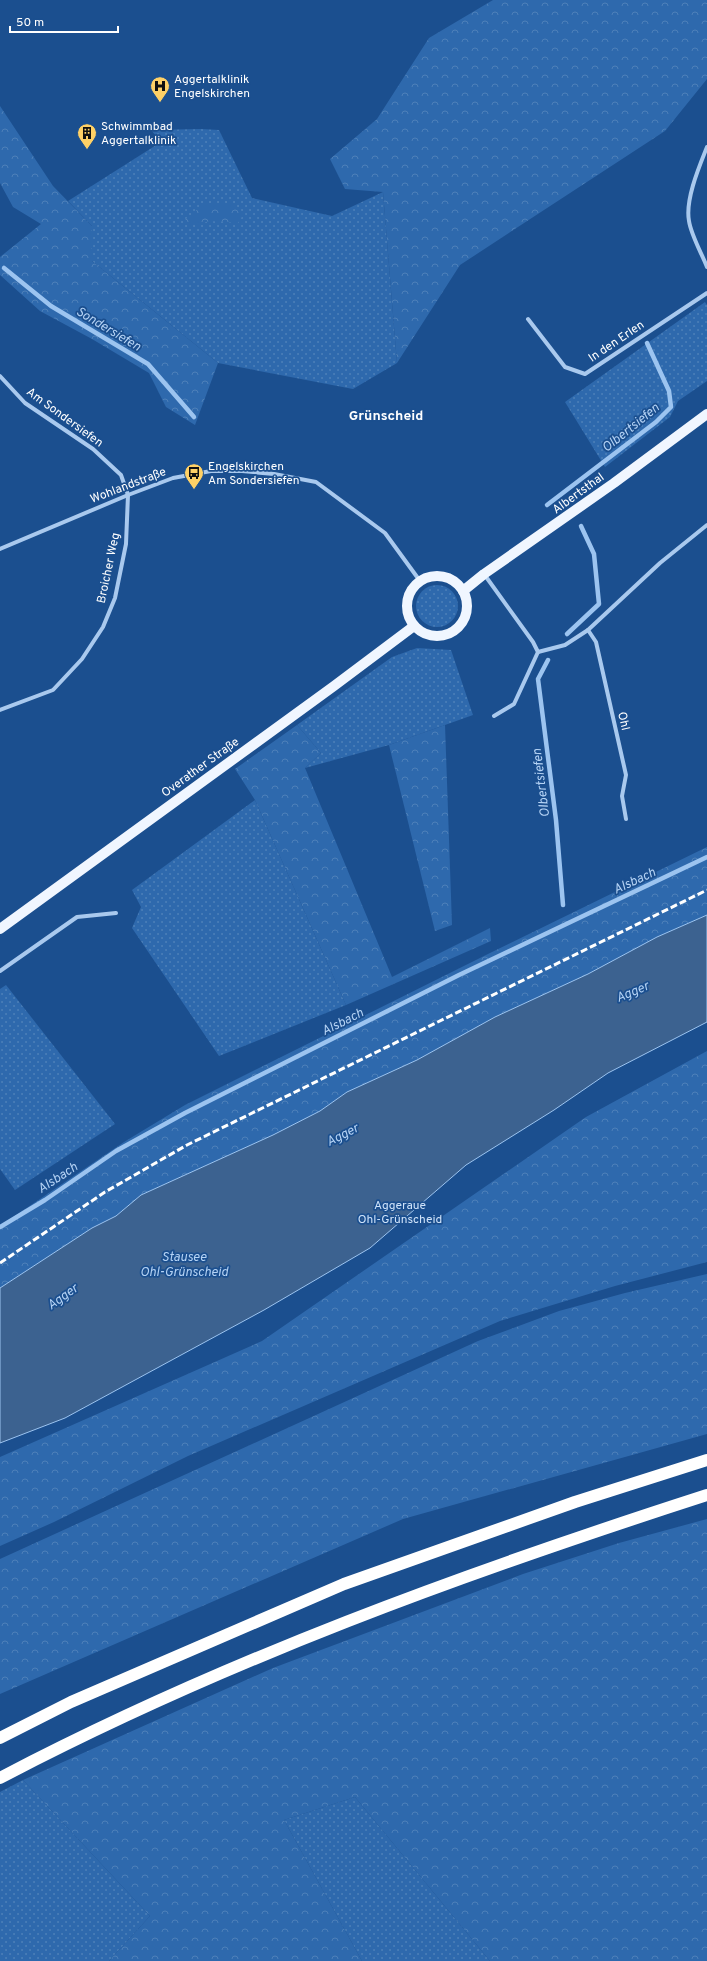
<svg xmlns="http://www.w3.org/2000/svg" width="707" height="1961" viewBox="0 0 707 1961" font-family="Overpass,sans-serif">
	<defs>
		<pattern id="grass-dots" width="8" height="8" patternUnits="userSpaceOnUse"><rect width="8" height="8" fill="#2e69ad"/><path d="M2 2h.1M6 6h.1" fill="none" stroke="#4d80b9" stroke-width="1.8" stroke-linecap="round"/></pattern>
		<pattern id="forest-crowns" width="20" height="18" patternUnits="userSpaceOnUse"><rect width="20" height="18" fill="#2e69ad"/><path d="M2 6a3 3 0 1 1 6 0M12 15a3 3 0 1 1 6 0" fill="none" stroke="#4d80b9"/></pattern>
	</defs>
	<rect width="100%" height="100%" fill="#1b4f8f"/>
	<!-- grass -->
	<g fill="url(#grass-dots)">
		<path d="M201 129 219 130 252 198 332 216 383 192 397 363 353 389 218 363 92 261V226L68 201 161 142 151 130Z"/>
		<path d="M705 302 707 305V381L678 401 670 417 605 467 565 402Z"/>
		<circle cx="437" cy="606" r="21"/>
		<path d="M417 648 451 650 473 715 389 745 305 768 321 753 297 725 392 657Z"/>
		<path d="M255 800 346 1005 219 1056 132 928 141 907 132 890Z"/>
		<path d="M6 985 115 1124 15 1190 0 1169V989Z"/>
		<path d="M23 1780 150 1916 109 1961H0V1792Z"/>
		<path d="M355 1797 490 1961H362L284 1820Z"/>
	</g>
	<!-- forest -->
	<g fill="url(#forest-crowns)">
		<path d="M493 0H707V79L665 131 460 265 397 363 383 192 345 189 330 159 377 119 429 38Z"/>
		<path d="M0 106 53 186 92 226V261L218 363 195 425 166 407 149 373 92 339 40 311 0 275V257L41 224 13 207 0 183Z"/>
		<path d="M204 204H232L244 213 238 223 211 221 191 225 185 220Z"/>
		<path d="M297 725 321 753 305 768 392 977 490 928 491 941 346 1005 255 800 235 769Z"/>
		<path d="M445 725 452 925 435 931 389 745Z"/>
		<path d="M707 847V915L657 937 588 974 495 1017 417 1060 347 1092 320 1111 273 1135 141 1195 116 1216 92 1228 0 1288V1226L124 1142 185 1105 490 953Z"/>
		<path d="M707 1051V1262L615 1286 500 1321 188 1456 54 1522 0 1546V1457L262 1341 586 1117Z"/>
		<path d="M707 1274V1434L403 1519 0 1694V1559L478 1341 559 1311 625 1293Z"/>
		<path d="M707 1519V1961H490L355 1797 284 1820 362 1961H109L150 1916 23 1780 273 1668 523 1574 619 1543Z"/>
	</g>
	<!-- water -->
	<path fill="#3c6290" stroke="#9cc4f0" d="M707 915V1022L608 1073 554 1110 466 1165 370 1248 264 1310 65 1418 0 1443V1288L92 1228 116 1216 141 1195 273 1135 320 1111 347 1092 417 1060 495 1017 588 974 657 937Z"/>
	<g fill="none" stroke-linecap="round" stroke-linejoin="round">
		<!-- stream -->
		<g stroke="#9cc4f0" stroke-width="4.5">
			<path d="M4 268 51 306 148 364 194 417"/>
			<path d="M547 505 656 422 671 407 669 391 647 343"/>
			<path d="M567 634 599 604 594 554 581 526"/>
			<path d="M548 660 538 679 556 820 563 905"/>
			<path d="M0 1227 45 1200 116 1151 185 1113 459 975 707 857"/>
		</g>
		<!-- minor -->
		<g stroke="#a9c9ee" stroke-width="4">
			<path d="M707 147C699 167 685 200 689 221 691 235 702 254 707 267"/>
			<path d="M528 319 565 367 585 374 707 293"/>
			<path d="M0 376 25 403 93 449 121 475 128 495 126 544 115 598 103 627 82 659 53 690 0 710"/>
			<path d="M0 549 128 495 173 478 211 471H242L274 474 316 482 385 533 420 581"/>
			<path d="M484 574 533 642 538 652 565 645 588 630 660 563 707 525"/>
			<path d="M588 630 596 642 626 775 622 796 626 819"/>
			<path d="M494 716 514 704 538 652"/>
			<path d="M0 971 77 917 116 913"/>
		</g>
		<!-- primary -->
		<g stroke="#f0f6ff" stroke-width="10">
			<circle cx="437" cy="606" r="30"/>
			<path d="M463 591 484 574 614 483 707 414"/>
			<path d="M0 929 334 686 414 626"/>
		</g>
		<!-- motorway -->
		<g stroke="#fff" stroke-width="12">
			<path d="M0 1738 71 1702 344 1584 575 1502 707 1460"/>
			<path d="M0 1778C225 1660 465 1573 707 1495"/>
		</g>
		<!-- rail -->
		<path stroke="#fff" stroke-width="3" stroke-dasharray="7 3" stroke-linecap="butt" d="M0 1263 105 1192 187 1145 707 890"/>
	</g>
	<!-- icons -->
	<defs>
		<g id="hospital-pin" transform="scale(1)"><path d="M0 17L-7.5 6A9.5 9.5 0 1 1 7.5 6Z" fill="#ffd166" stroke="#1b4f8f"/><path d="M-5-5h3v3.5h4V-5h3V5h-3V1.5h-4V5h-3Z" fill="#111"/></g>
		<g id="building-pin" transform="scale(1)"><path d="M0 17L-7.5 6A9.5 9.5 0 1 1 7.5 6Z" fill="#ffd166" stroke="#1b4f8f"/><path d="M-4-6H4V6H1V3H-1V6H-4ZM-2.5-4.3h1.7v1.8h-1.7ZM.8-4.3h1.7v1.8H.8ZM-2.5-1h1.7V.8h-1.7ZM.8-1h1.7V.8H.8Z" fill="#111"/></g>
		<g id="bus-pin" transform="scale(1)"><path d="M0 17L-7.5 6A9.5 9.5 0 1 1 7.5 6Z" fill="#ffd166" stroke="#1b4f8f"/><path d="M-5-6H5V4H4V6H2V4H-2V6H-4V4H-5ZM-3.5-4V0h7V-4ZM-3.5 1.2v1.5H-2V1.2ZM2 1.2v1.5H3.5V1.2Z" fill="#111"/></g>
	</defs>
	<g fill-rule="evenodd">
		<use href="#hospital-pin" x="160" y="86"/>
		<use href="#building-pin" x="87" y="133"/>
		<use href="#bus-pin" x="194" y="473"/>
	</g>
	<g text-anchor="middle" stroke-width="3.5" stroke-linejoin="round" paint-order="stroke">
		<!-- poi labels -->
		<g font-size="12" fill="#fff" stroke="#1b4f8f" text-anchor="start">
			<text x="174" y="83">Aggertalklinik<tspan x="174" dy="14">Engelskirchen</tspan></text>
			<text x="101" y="130">Schwimmbad<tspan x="101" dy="14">Aggertalklinik</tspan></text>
			<text x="208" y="470">Engelskirchen<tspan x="208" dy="14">Am Sondersiefen</tspan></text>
		</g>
		<!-- street labels -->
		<g font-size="12" fill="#fff" stroke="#1b4f8f">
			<text transform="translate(616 341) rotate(-34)" y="4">In den Erlen</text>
			<text transform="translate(65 417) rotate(36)" y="4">Am Sondersiefen</text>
			<text transform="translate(128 485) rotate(-21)" y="4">Wohlandstraße</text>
			<text transform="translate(578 493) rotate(-36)" y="4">Albertsthal</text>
			<text transform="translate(108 568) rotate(-78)" y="4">Broicher Weg</text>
			<text transform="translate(624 721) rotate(77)" y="4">Ohl</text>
			<text transform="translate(200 767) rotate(-36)" y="4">Overather Straße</text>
		</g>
		<!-- park labels -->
		<g font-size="12" fill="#cfe3fa" stroke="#1b4f8f">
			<text x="400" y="1209">Aggeraue<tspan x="400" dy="14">Ohl-Grünscheid</tspan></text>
		</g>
		<!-- water labels -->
		<g font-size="13" font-style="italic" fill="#b5d3f5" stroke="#1b4f8f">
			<text transform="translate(109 328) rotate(31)" y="5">Sondersiefen</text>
			<text transform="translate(630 427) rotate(-39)" y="5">Olbertsiefen</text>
			<text transform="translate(540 783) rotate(-97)" y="5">Olbertsiefen</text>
			<text transform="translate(634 880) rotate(-25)" y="5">Alsbach</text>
			<text transform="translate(632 991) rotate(-23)" y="5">Agger</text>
			<text transform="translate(342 1021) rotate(-27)" y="5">Alsbach</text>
			<text transform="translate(342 1134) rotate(-27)" y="5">Agger</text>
			<text transform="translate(57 1177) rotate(-33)" y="5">Alsbach</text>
			<text x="184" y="1261">Stausee<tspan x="184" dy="15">Ohl-Grünscheid</tspan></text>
			<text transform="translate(62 1296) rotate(-36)" y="5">Agger</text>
		</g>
		<!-- quarter labels -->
		<g font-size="14" font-weight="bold" fill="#fff" stroke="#1b4f8f">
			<text x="386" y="420">Grünscheid</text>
		</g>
	</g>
	<!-- scale -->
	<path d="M10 26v6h108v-6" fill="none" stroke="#ffffff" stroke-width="2"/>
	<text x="16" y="26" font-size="12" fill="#ffffff" stroke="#1b4f8f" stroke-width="3" paint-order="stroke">50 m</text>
</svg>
